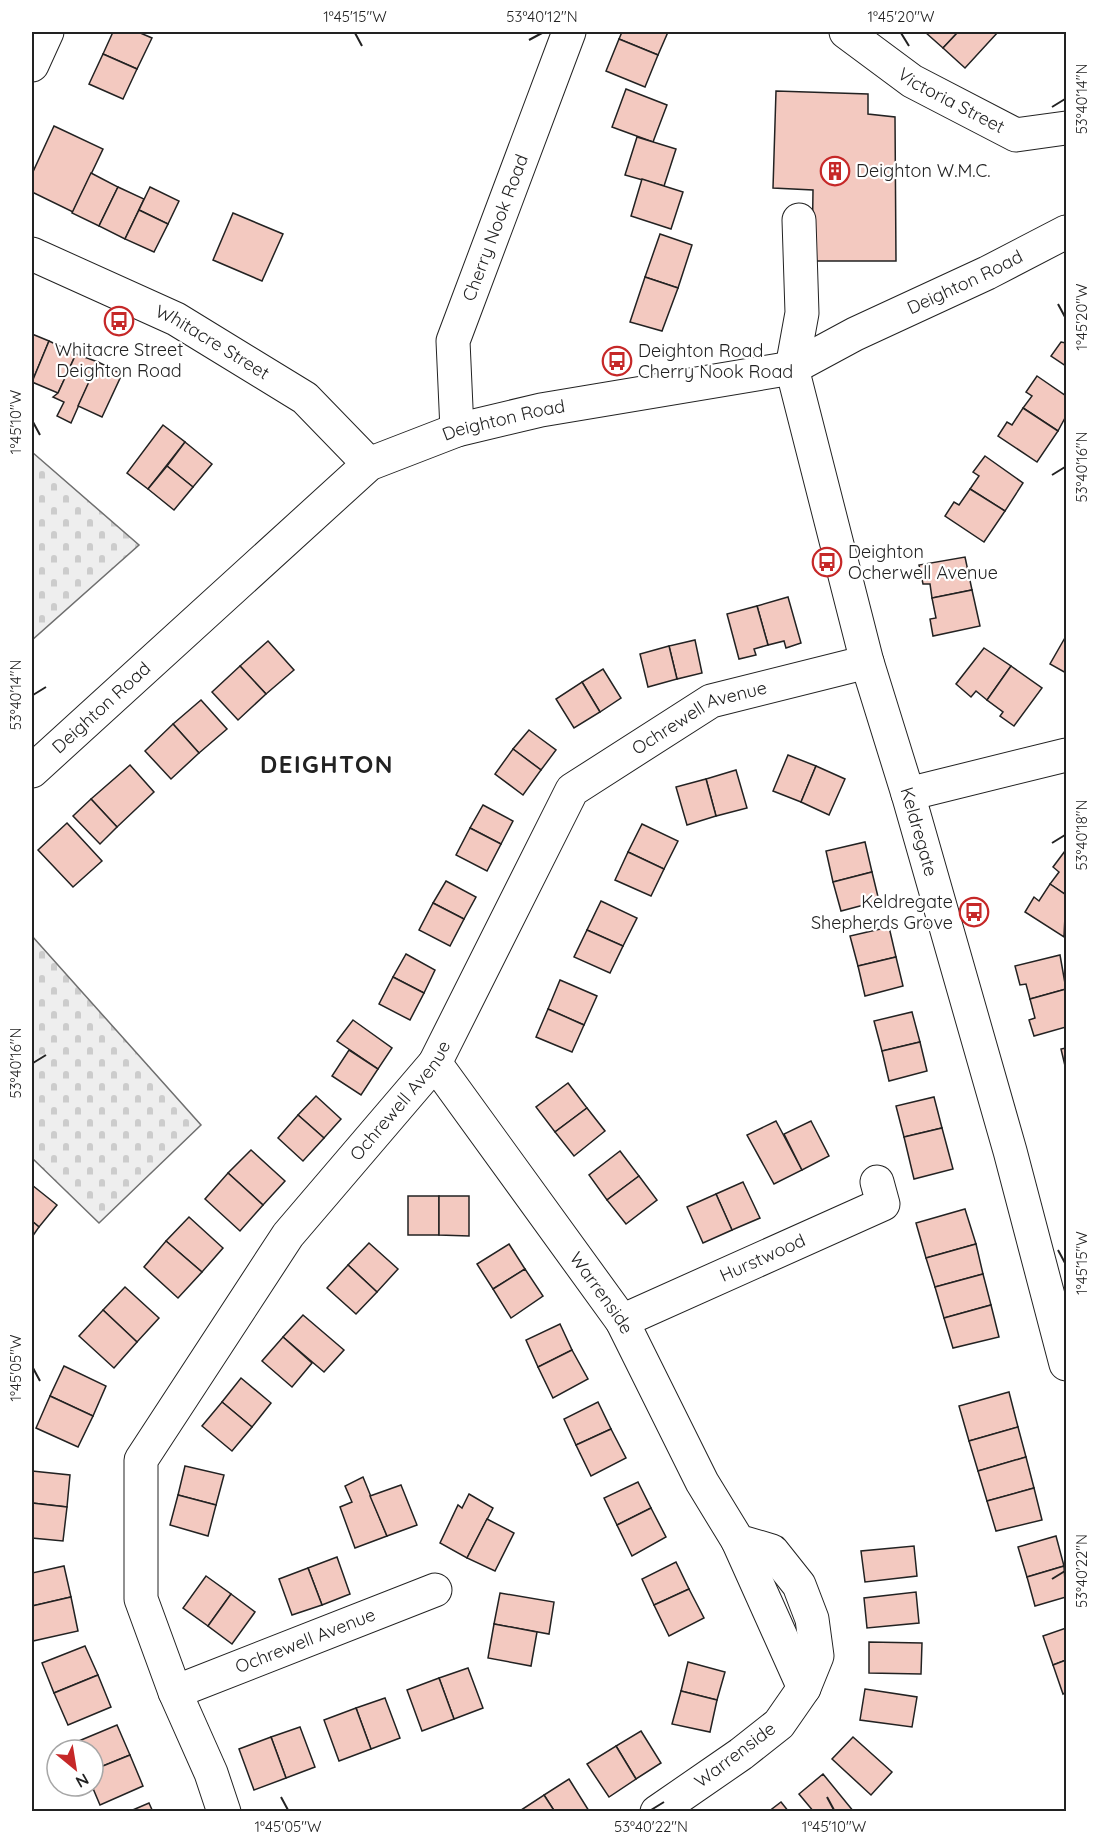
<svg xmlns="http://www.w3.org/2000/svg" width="1098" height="1843" viewBox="0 0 1098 1843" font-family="Quicksand,sans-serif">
	<defs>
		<pattern id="cemetery-stones" width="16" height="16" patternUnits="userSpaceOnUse" patternTransform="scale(1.5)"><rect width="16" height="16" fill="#eee"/><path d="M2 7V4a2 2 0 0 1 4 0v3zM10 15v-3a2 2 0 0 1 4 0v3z" fill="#ccc"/></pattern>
	</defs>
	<rect width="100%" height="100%" fill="#fff"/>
	<!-- cemetery -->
	<g fill="url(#cemetery-stones)" stroke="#6f6f6f" stroke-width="1.5">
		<path d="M32 452 139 545 32 640Z"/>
		<path d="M32 936 201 1125 99 1223 32 1158Z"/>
	</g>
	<!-- building -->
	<g fill="#f3c9c0" stroke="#222" stroke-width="1.5">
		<path d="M113 32H138L152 38 137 69 103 54Z"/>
		<path d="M622 32H668L658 55 619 39Z"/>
		<path d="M925 32H958L943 48Z"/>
		<path d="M958 32H998L965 68 943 48Z"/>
		<path d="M619 39 658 55 645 87 606 71Z"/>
		<path d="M103 54 137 69 123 99 89 84Z"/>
		<path d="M626 89 667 105 653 142 612 127Z"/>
		<path d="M776 91 868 94V114L895 117 896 261H812L813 190 773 188Z"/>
		<path d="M54 126 103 149 73 212 32 192V174Z"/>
		<path d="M637 137 676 149 664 186 625 175Z"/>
		<path d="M91 173 118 187 99 226 72 213Z"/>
		<path d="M642 179 683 192 671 229 631 216Z"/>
		<path d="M118 187 144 199 125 239 99 226Z"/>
		<path d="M150 187 179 201 168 224 139 210Z"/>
		<path d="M139 210 168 224 154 252 125 239Z"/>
		<path d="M233 213 283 234 262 281 213 260Z"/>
		<path d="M660 234 692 245 678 288 645 277Z"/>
		<path d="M645 277 678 288 662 331 630 322Z"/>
		<path d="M32 334 49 341 32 382Z"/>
		<path d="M49 341 76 354 58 393 32 382Z"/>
		<path d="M1061 342 1066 343V366L1051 356Z"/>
		<path d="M76 354 98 362 71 423 57 416 64 402 53 397 58 393Z"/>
		<path d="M98 362 122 374 102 417 78 406Z"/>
		<path d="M1037 376 1066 396V416L1058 431 1023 408 1032 396 1026 392Z"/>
		<path d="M1023 408 1058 431 1037 462 998 436 1007 422 1012 425Z"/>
		<path d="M163 425 185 442 148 489 127 473Z"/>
		<path d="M185 442 212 464 193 487 167 466Z"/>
		<path d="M985 456 1023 483 1005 511 970 489 979 476 973 472Z"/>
		<path d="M167 466 193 487 174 510 148 489Z"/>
		<path d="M970 489 1005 511 984 542 945 516 954 502 959 505Z"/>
		<path d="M965 557 972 590 932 598 930 584H923L919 565Z"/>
		<path d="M972 590 980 626 933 636 930 619 936 618 932 598Z"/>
		<path d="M788 597 801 643 786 648 784 641 768 645 757 606Z"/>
		<path d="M757 606 768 645 754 649 756 655 739 659 727 614Z"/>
		<path d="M1066 636V673L1050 664Z"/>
		<path d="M695 640 702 673 677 679 669 646Z"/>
		<path d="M268 641 294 670 266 694 240 666Z"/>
		<path d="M669 646 677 679 648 687 640 654Z"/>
		<path d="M984 648 1011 666 987 700 976 691 971 697 956 684Z"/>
		<path d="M240 666 266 694 238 720 212 692Z"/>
		<path d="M1011 666 1042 688 1014 726 1000 716 1003 712 987 700Z"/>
		<path d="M603 669 621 698 600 712 582 682Z"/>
		<path d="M582 682 600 712 574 728 556 699Z"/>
		<path d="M201 700 227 729 199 753 173 724Z"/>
		<path d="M173 724 199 753 171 779 145 751Z"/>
		<path d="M529 730 556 750 541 770 513 749Z"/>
		<path d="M513 749 541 770 523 795 495 774Z"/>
		<path d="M788 755 816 766 801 802 773 791Z"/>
		<path d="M130 765 154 792 117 827 91 799Z"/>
		<path d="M816 766 845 779 829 815 801 802Z"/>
		<path d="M736 770 747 808 716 816 706 779Z"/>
		<path d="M706 779 716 816 687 825 676 787Z"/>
		<path d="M91 799 117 827 100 844 73 816Z"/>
		<path d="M483 805 513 821 501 844 470 828Z"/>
		<path d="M67 823 102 861 73 887 38 850Z"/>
		<path d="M642 824 678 841 664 869 628 852Z"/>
		<path d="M470 828 501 844 487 871 456 855Z"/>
		<path d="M865 842 872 872 833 882 826 851Z"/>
		<path d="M1065 851 1066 853V895L1050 884 1059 872 1053 867Z"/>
		<path d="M628 852 664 869 651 896 615 880Z"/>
		<path d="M872 872 879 901 841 911 833 882Z"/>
		<path d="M446 881 476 897 464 919 433 903Z"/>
		<path d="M1050 884 1066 895 1064 937 1025 912 1034 897 1039 901Z"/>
		<path d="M601 901 637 918 623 946 587 930Z"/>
		<path d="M433 903 464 919 450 946 419 930Z"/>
		<path d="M889 927 896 957 858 966 850 936Z"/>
		<path d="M587 930 623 946 610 973 574 957Z"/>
		<path d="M406 954 435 970 424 993 393 977Z"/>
		<path d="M1060 955 1066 989 1030 999 1026 984 1020 985 1015 966Z"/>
		<path d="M896 957 903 986 865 996 858 966Z"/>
		<path d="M393 977 424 993 410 1020 379 1004Z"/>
		<path d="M560 980 597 996 584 1025 548 1009Z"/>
		<path d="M1066 989V1027L1034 1036 1029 1020 1035 1018 1030 999Z"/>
		<path d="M548 1009 584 1025 572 1052 536 1037Z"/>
		<path d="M912 1012 920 1042 882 1051 874 1021Z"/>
		<path d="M353 1020 392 1048 378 1069 337 1041Z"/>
		<path d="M920 1042 927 1071 889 1081 882 1051Z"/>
		<path d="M1066 1048V1070L1061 1049Z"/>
		<path d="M349 1050 378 1069 361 1095 332 1076Z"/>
		<path d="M568 1083 587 1108 555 1132 536 1107Z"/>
		<path d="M316 1096 341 1119 324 1138 298 1115Z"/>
		<path d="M934 1097 942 1128 904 1137 896 1106Z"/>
		<path d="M587 1108 605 1131 574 1156 555 1132Z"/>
		<path d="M298 1115 324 1138 303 1161 278 1138Z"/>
		<path d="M776 1121 802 1170 774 1184 747 1135Z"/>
		<path d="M811 1121 829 1156 802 1170 784 1134Z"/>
		<path d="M942 1128 953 1169 914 1179 904 1137Z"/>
		<path d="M251 1150 285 1181 263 1205 228 1173Z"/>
		<path d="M620 1151 639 1176 607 1200 589 1175Z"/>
		<path d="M228 1173 263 1205 240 1231 205 1199Z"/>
		<path d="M639 1176 657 1200 626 1224 607 1200Z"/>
		<path d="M743 1182 760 1218 732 1230 716 1194Z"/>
		<path d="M32 1185 57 1205 39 1227 32 1221Z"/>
		<path d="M716 1194 732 1230 703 1243 687 1207Z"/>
		<rect x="408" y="1196" width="31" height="39"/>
		<path d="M439 1196H469V1236L439 1235Z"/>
		<path d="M965 1209 976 1244 926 1258 916 1223Z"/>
		<path d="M189 1217 223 1248 202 1272 166 1241Z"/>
		<path d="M32 1221 39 1227 32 1237Z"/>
		<path d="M166 1241 202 1272 178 1298 144 1267Z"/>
		<path d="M369 1243 398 1269 377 1292 348 1265Z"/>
		<path d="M509 1244 525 1269 493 1289 477 1264Z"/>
		<path d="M976 1244 983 1274 935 1287 926 1258Z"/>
		<path d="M348 1265 377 1292 356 1314 327 1288Z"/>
		<path d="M525 1269 543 1296 511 1318 493 1289Z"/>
		<path d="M983 1274 991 1305 944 1318 935 1287Z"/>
		<path d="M125 1287 159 1318 137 1342 103 1310Z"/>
		<path d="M991 1305 999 1337 953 1348 944 1318Z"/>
		<path d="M103 1310 137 1342 114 1368 79 1336Z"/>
		<path d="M303 1315 344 1350 324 1372 283 1337Z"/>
		<path d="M560 1324 572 1350 538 1367 526 1340Z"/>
		<path d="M283 1337 312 1363 292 1387 262 1361Z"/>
		<path d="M572 1350 588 1379 553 1398 538 1367Z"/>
		<path d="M64 1366 106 1386 93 1416 50 1396Z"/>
		<path d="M241 1378 271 1403 252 1427 222 1402Z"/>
		<path d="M1009 1392 1018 1427 969 1441 959 1406Z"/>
		<path d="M50 1396 93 1416 78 1447 36 1428Z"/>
		<path d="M222 1402 252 1427 232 1451 202 1426Z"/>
		<path d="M598 1402 611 1429 576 1445 564 1419Z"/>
		<path d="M1018 1427 1026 1457 978 1471 969 1441Z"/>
		<path d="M611 1429 626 1458 591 1476 576 1445Z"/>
		<path d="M1026 1457 1034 1488 987 1501 978 1471Z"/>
		<path d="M185 1466 224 1475 216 1505 178 1495Z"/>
		<path d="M32 1471 70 1475 67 1507 32 1503Z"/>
		<path d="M363 1477 387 1536 355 1548 340 1507 352 1502 345 1486Z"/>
		<path d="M638 1482 651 1508 617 1525 604 1498Z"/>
		<path d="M401 1485 417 1525 387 1536 370 1496Z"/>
		<path d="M1034 1488 1042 1520 996 1531 987 1501Z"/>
		<path d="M469 1494 493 1508 467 1558 440 1543 458 1505 462 1508Z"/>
		<path d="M178 1495 216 1505 208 1536 170 1525Z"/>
		<path d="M32 1503 67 1507 63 1541 32 1538Z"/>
		<path d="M651 1508 666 1537 632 1556 617 1525Z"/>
		<path d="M487 1519 514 1533 495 1571 467 1558Z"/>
		<path d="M1056 1536 1064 1566 1027 1577 1018 1547Z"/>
		<path d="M914 1546 917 1576 865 1582 861 1551Z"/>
		<path d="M337 1557 350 1594 322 1605 308 1568Z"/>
		<path d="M676 1562 689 1589 654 1605 642 1579Z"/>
		<path d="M64 1566 71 1597 32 1606V1573Z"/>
		<path d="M1064 1566 1066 1597 1035 1606 1027 1577Z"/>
		<path d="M308 1568 322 1605 292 1615 279 1579Z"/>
		<path d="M206 1576 231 1594 208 1626 183 1608Z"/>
		<path d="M689 1589 704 1618 669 1636 654 1605Z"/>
		<path d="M916 1592 919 1623 867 1628 864 1598Z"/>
		<path d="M500 1593 554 1602 549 1634 494 1624Z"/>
		<path d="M231 1594 255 1612 232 1644 208 1626Z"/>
		<path d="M71 1597 78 1631 33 1641 32 1606Z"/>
		<path d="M494 1624 537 1632 531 1666 488 1658Z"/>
		<path d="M1066 1628V1660L1053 1665 1043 1636Z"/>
		<path d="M869 1642 922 1643 921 1674 869 1673Z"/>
		<path d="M85 1646 98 1675 54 1693 42 1663Z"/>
		<path d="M1066 1660V1692L1063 1694 1053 1665Z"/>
		<path d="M688 1662 725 1672 717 1700 681 1691Z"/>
		<path d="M468 1668 483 1708 454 1719 439 1678Z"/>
		<path d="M98 1675 111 1707 68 1725 54 1693Z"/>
		<path d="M439 1678 454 1719 422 1731 407 1690Z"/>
		<path d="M865 1689 917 1697 912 1727 860 1720Z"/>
		<path d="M681 1691 717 1700 710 1732 672 1724Z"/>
		<path d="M385 1698 400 1738 371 1749 356 1708Z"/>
		<path d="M356 1708 371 1749 339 1761 324 1720Z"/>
		<path d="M117 1725 130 1755 93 1770V1750H77L74 1743Z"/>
		<path d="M300 1727 315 1767 286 1778 271 1737Z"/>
		<path d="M641 1731 661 1763 636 1779 616 1746Z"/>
		<path d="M271 1737 286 1778 254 1790 239 1749Z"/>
		<path d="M853 1737 892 1772 871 1795 832 1759Z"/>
		<path d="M616 1746 636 1779 609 1797 587 1764Z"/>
		<path d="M130 1755 143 1786 100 1805 92 1786 93 1770Z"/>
		<path d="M823 1774 854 1812H814L799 1794Z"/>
		<path d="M569 1779 589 1811V1812H555L544 1795Z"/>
		<path d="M544 1795 555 1812H518Z"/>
		<path d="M781 1802 789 1812H768Z"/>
		<path d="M149 1803 153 1812H128Z"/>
	</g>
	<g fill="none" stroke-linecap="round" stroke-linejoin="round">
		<!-- minor casing -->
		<g stroke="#222" stroke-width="35">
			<g id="minor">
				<path id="s1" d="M846 32 912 81 1016 135 1066 128"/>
				<path d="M32 65 47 32"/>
				<path id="s2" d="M799 220 802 313 792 368 867 662 908 794 1010 1151 1066 1364"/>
				<path id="s3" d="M32 254 176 319 305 398 369 464"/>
				<path id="s4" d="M457 430 453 341 569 32"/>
				<path id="s5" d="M32 771 369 464 457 430 541 410 792 368 855 334 987 273 1066 232"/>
				<path d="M908 794 1066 755"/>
				<path id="s6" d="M435 1063 622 1321 702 1482 738 1541 772 1551 799 1585 812 1619 817 1656 804 1688 779 1724 741 1754 657 1812"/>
				<path id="s7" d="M622 1321 883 1204 877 1182"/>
				<path d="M738 1541 804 1688"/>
				<path id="s8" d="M175 1692 435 1590"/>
				<path id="s9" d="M224 1812 211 1773 175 1692 141 1599V1460L288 1235 435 1063 572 790 711 701 867 662"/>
			</g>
		</g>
		<!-- minor -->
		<use href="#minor" stroke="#fff" stroke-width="33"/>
	</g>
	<!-- ticks -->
	<path fill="none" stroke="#222" stroke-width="2" d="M355 33 362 46M901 33 909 46M529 40 542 33M1052 107 1065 99M1058 304 1065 317M33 422 40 435M1052 475 1065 467M33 695 46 687M1052 843 1065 835M33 1063 46 1055M1058 1250 1065 1263M33 1368 40 1381M1052 1579 1065 1571M281 1797 288 1810M827 1797 834 1810M651 1810 664 1802"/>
	<!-- icons -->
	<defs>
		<g id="building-ring" transform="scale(1.5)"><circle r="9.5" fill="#fff" stroke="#c62828" stroke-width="1.5"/><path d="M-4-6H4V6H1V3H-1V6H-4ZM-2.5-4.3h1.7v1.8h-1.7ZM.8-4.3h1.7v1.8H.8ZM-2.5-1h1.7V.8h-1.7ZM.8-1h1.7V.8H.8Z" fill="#c62828"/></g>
		<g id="bus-ring" transform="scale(1.5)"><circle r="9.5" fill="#fff" stroke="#c62828" stroke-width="1.5"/><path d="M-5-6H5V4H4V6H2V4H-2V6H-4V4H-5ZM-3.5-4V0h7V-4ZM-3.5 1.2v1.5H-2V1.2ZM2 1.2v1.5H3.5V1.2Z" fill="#c62828"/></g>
	</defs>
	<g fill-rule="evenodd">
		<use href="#building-ring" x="835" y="171"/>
		<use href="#bus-ring" x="119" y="321"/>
		<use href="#bus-ring" x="617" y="361"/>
		<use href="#bus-ring" x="827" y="562"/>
		<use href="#bus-ring" x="974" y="912"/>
	</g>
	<g text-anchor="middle" stroke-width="4.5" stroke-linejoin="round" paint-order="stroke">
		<!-- street labels -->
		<g font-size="18" fill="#222" stroke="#fff">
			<text dy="6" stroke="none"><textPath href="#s1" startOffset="126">Victoria Street</textPath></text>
			<text dy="6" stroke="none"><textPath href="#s4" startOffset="210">Cherry Nook Road</textPath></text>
			<text dy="6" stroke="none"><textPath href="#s5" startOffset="1084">Deighton Road</textPath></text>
			<text dy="6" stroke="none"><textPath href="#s3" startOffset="201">Whitacre Street</textPath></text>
			<text dy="6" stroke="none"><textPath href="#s5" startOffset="598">Deighton Road</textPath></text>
			<text dy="6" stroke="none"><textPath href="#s5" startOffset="94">Deighton Road</textPath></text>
			<text dy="6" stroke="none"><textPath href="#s9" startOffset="1316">Ochrewell Avenue</textPath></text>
			<text dy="6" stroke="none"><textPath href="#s2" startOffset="630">Keldregate</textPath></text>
			<text dy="6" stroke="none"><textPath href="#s9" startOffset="812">Ochrewell Avenue</textPath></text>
			<text dy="6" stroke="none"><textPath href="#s7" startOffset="154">Hurstwood</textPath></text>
			<text dy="6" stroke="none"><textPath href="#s6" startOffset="284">Warrenside</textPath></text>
			<text dy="6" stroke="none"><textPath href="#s8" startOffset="140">Ochrewell Avenue</textPath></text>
			<text transform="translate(735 1755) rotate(-37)" y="6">Warrenside</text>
		</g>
		<!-- poi labels -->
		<g font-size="18" fill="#222" stroke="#fff" text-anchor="start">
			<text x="856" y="177">Deighton W.M.C.</text>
			<text x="119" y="356" text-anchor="middle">Whitacre Street<tspan x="119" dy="21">Deighton Road</tspan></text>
			<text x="638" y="357">Deighton Road<tspan x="638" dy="21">Cherry Nook Road</tspan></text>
			<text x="848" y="558">Deighton<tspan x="848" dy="21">Ocherwell Avenue</tspan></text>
			<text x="953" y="908" text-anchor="end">Keldregate<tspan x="953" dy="21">Shepherds Grove</tspan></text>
		</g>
		<!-- district labels -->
		<g font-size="24" font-weight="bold" letter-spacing="1.5" fill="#222" stroke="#fff">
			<text x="327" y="773">DEIGHTON</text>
		</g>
	</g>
	<!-- border -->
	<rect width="1098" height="1843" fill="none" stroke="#ffffff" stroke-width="66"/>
	<!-- north arrow -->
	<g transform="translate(75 1768) rotate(150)"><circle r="28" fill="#ffffff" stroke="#a7a7a7" stroke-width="1.5"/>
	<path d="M0-4.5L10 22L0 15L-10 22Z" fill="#c62828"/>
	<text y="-9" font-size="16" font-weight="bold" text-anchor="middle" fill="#222222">N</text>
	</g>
	<rect x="33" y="33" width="1032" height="1777" fill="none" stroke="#222" stroke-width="2"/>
	<g font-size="15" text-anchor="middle" fill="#222">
		<text x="355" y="22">1°45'15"W</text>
		<text x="542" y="22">53°40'12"N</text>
		<text x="901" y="22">1°45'20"W</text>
		<text transform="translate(1082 99) rotate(-90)" y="5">53°40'14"N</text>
		<text transform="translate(1082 317) rotate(-90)" y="5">1°45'20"W</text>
		<text transform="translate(16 422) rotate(-90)" y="5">1°45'10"W</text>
		<text transform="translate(1082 467) rotate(-90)" y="5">53°40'16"N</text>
		<text transform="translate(16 695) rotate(-90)" y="5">53°40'14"N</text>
		<text transform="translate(1082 835) rotate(-90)" y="5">53°40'18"N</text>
		<text transform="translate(16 1063) rotate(-90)" y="5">53°40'16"N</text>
		<text transform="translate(1082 1263) rotate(-90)" y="5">1°45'15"W</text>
		<text transform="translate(16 1368) rotate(-90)" y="5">1°45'05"W</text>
		<text transform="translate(1082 1571) rotate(-90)" y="5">53°40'22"N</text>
		<text x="288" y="1832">1°45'05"W</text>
		<text x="651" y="1832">53°40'22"N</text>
		<text x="834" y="1832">1°45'10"W</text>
	</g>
</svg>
